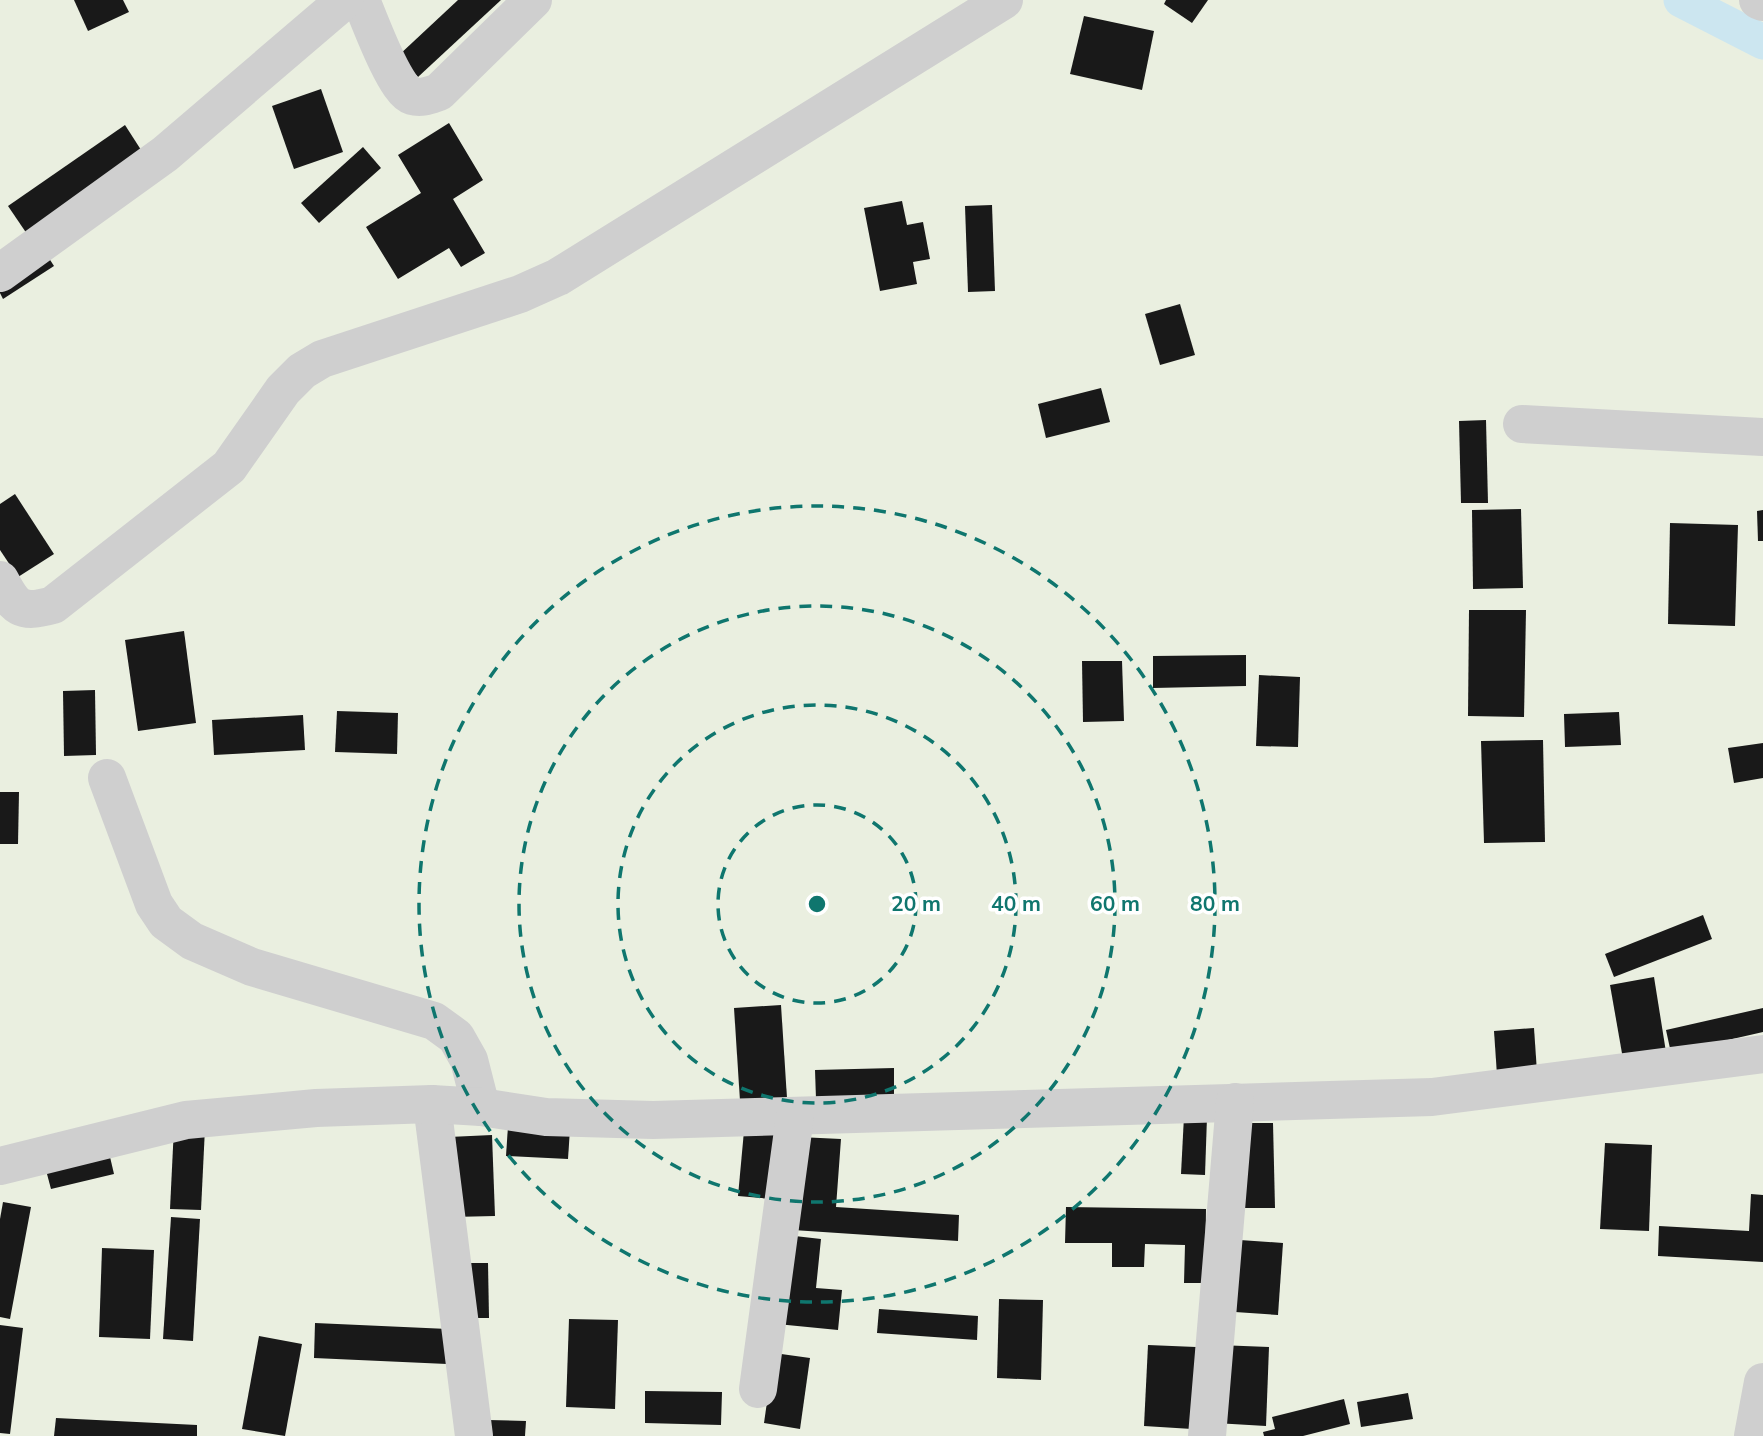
<svg xmlns="http://www.w3.org/2000/svg" width="1763" height="1436" viewBox="0 0 1763 1436" font-family="Mulish,sans-serif">
	<rect width="100%" height="100%" fill="#fff"/>
	<!-- green -->
	<rect fill="#eaefe0" x="0" y="0" width="1763" height="1436"/>
	<g fill="none" stroke-linecap="round" stroke-linejoin="round">
		<!-- canal -->
		<path stroke="#cce6f0" stroke-width="35" d="M1681 0 1763 42"/>
	</g>
	<!-- building -->
	<g fill="#191919">
		<path d="M74 0H123L129 12 88 31Z"/>
		<path d="M458 0H501L418 77 398 56Z"/>
		<path d="M1166 0H1208L1192 23 1164 4Z"/>
		<path d="M1084 16 1154 31 1142 90 1070 74Z"/>
		<path d="M321 89 343 152 294 169 272 106Z"/>
		<path d="M449 123 483 180 453 199 485 253 461 267 449 248 398 279 366 227 421 193 398 155Z"/>
		<path d="M125 125 143 153 27 234 8 206Z"/>
		<path d="M363 147 381 168 319 223 301 203Z"/>
		<path d="M902 201 907 225 923 222 930 259 913 262 917 284 880 291 864 208Z"/>
		<path d="M992 205 995 291 968 292 965 206Z"/>
		<path d="M43 249 54 266 3 299 0 293V277Z"/>
		<path d="M1180 304 1195 355 1160 365 1145 314Z"/>
		<path d="M1101 388 1110 422 1046 438 1038 404Z"/>
		<path d="M1486 420 1488 503H1461L1459 421Z"/>
		<path d="M15 494 54 554 18 577 0 550V504Z"/>
		<path d="M1521 509 1523 588 1473 589 1472 510Z"/>
		<path d="M1763 510V541H1758L1757 511Z"/>
		<path d="M1670 523 1738 525 1735 626 1668 624Z"/>
		<path d="M1469 610H1526L1524 717 1468 716Z"/>
		<path d="M184 631 196 723 138 731 125 640Z"/>
		<path d="M1246 655V686L1153 688V656Z"/>
		<path d="M1082 661H1122L1124 721 1083 722Z"/>
		<path d="M1259 675 1300 677 1298 747 1256 746Z"/>
		<path d="M95 690 96 755 64 756 63 691Z"/>
		<path d="M337 711 398 713 397 754 335 752Z"/>
		<path d="M1619 712 1621 745 1565 747 1564 714Z"/>
		<path d="M303 715 305 750 214 755 212 720Z"/>
		<path d="M1543 740 1545 842 1484 843 1481 741Z"/>
		<path d="M1763 743V778L1734 783 1728 748Z"/>
		<path d="M0 792H19L18 844H0Z"/>
		<path d="M1703 915 1712 939 1614 977 1605 954Z"/>
		<path d="M1654 977 1666 1052 1623 1059 1610 985Z"/>
		<path d="M781 1005 787 1098 740 1101 734 1008Z"/>
		<path d="M1763 1008V1032L1671 1053 1666 1030Z"/>
		<path d="M1534 1028 1537 1072 1497 1075 1494 1031Z"/>
		<path d="M894 1068V1098L816 1099 815 1070Z"/>
		<path d="M1184 1116 1207 1117 1205 1175 1181 1174Z"/>
		<path d="M745 1120 777 1123 771 1199 738 1196Z"/>
		<path d="M1240 1123H1273L1275 1208H1241Z"/>
		<path d="M508 1126 570 1129 568 1159 506 1156Z"/>
		<path d="M174 1127 205 1128 201 1210 170 1209Z"/>
		<path d="M492 1135 495 1216 452 1217 449 1137Z"/>
		<path d="M799 1137 841 1139 836 1207 959 1215 958 1241 793 1230Z"/>
		<path d="M1605 1143 1652 1145 1649 1231 1600 1229Z"/>
		<path d="M107 1144 114 1174 51 1189 43 1159Z"/>
		<path d="M1751 1194 1763 1195V1262L1658 1256 1659 1226 1749 1231Z"/>
		<path d="M3 1202 31 1207 10 1319 0 1317V1219Z"/>
		<path d="M1066 1207 1206 1209 1205 1283H1184L1185 1245 1145 1244 1144 1267H1112V1243H1065Z"/>
		<path d="M171 1217 200 1219 193 1341 163 1339Z"/>
		<path d="M786 1235 821 1239 816 1288 842 1290 838 1330 777 1324Z"/>
		<path d="M1240 1240 1283 1243 1278 1315 1235 1312Z"/>
		<path d="M102 1248 154 1250 150 1339 99 1337Z"/>
		<path d="M460 1263H488L489 1318H461Z"/>
		<path d="M999 1299 1043 1300 1041 1380 997 1378Z"/>
		<path d="M879 1309 978 1316 977 1340 877 1333Z"/>
		<path d="M569 1319 618 1320 615 1409 566 1407Z"/>
		<path d="M315 1323 448 1329 447 1364 314 1358Z"/>
		<path d="M0 1325 23 1328 10 1434 0 1433Z"/>
		<path d="M259 1336 302 1344 285 1436 242 1429Z"/>
		<path d="M1148 1345 1196 1347 1192 1429 1144 1426Z"/>
		<path d="M1218 1345 1269 1347 1266 1426 1215 1423Z"/>
		<path d="M774 1353 810 1358 800 1429 764 1423Z"/>
		<path d="M645 1391 722 1392 721 1425 645 1423Z"/>
		<path d="M1408 1393 1413 1419 1361 1427 1357 1402Z"/>
		<path d="M1344 1399 1350 1424 1303 1436H1264L1263 1432 1275 1429 1272 1417Z"/>
		<path d="M56 1418 197 1425V1436H54Z"/>
		<path d="M488 1420 526 1421 525 1436H488Z"/>
	</g>
	<g fill="none" stroke-linecap="round" stroke-linejoin="round">
		<!-- minor -->
		<g stroke="#cfcfcf" stroke-width="38">
			<path d="M361 0C369 19 395 91 412 96 422 99 430 95 439 92L533 0"/>
			<path d="M1758 0 1763 2"/>
			<path d="M0 273 165 154 345 0"/>
			<path d="M1522 424 1763 437"/>
			<path d="M0 580C15 608 20 614 53 605L229 467 283 390 302 371 322 359 520 294 558 277 1004 0"/>
			<path d="M107 778 154 904 166 922 192 941 252 967 434 1021 456 1037 469 1060 481 1107"/>
			<path d="M432 1104 474 1436"/>
			<path d="M0 1166 186 1120 316 1108 432 1104 481 1107 546 1117 653 1120 1432 1097 1763 1054"/>
			<path d="M758 1389 795 1116"/>
			<path d="M1207 1436 1235 1102"/>
			<path d="M1753 1436 1763 1382"/>
		</g>
	</g>
	<!-- distance rings -->
	<g fill="none" stroke="#0f766e" stroke-width="3.5" stroke-dasharray="12 9">
		<circle cx="817" cy="904" r="99"/>
		<circle cx="817" cy="904" r="199"/>
		<circle cx="817" cy="904" r="298"/>
		<circle cx="817" cy="904" r="398"/>
	</g>
	<circle cx="817" cy="904" r="10" fill="#0f766e" stroke="#fff" stroke-width="3.5"/>
	<g font-size="21" text-anchor="middle" font-weight="bold" fill="#0f766e" stroke="#fff" stroke-width="7" stroke-linejoin="round" paint-order="stroke">
		<text x="916" y="911">20 m</text>
		<text x="1016" y="911">40 m</text>
		<text x="1115" y="911">60 m</text>
		<text x="1215" y="911">80 m</text>
	</g>
</svg>
